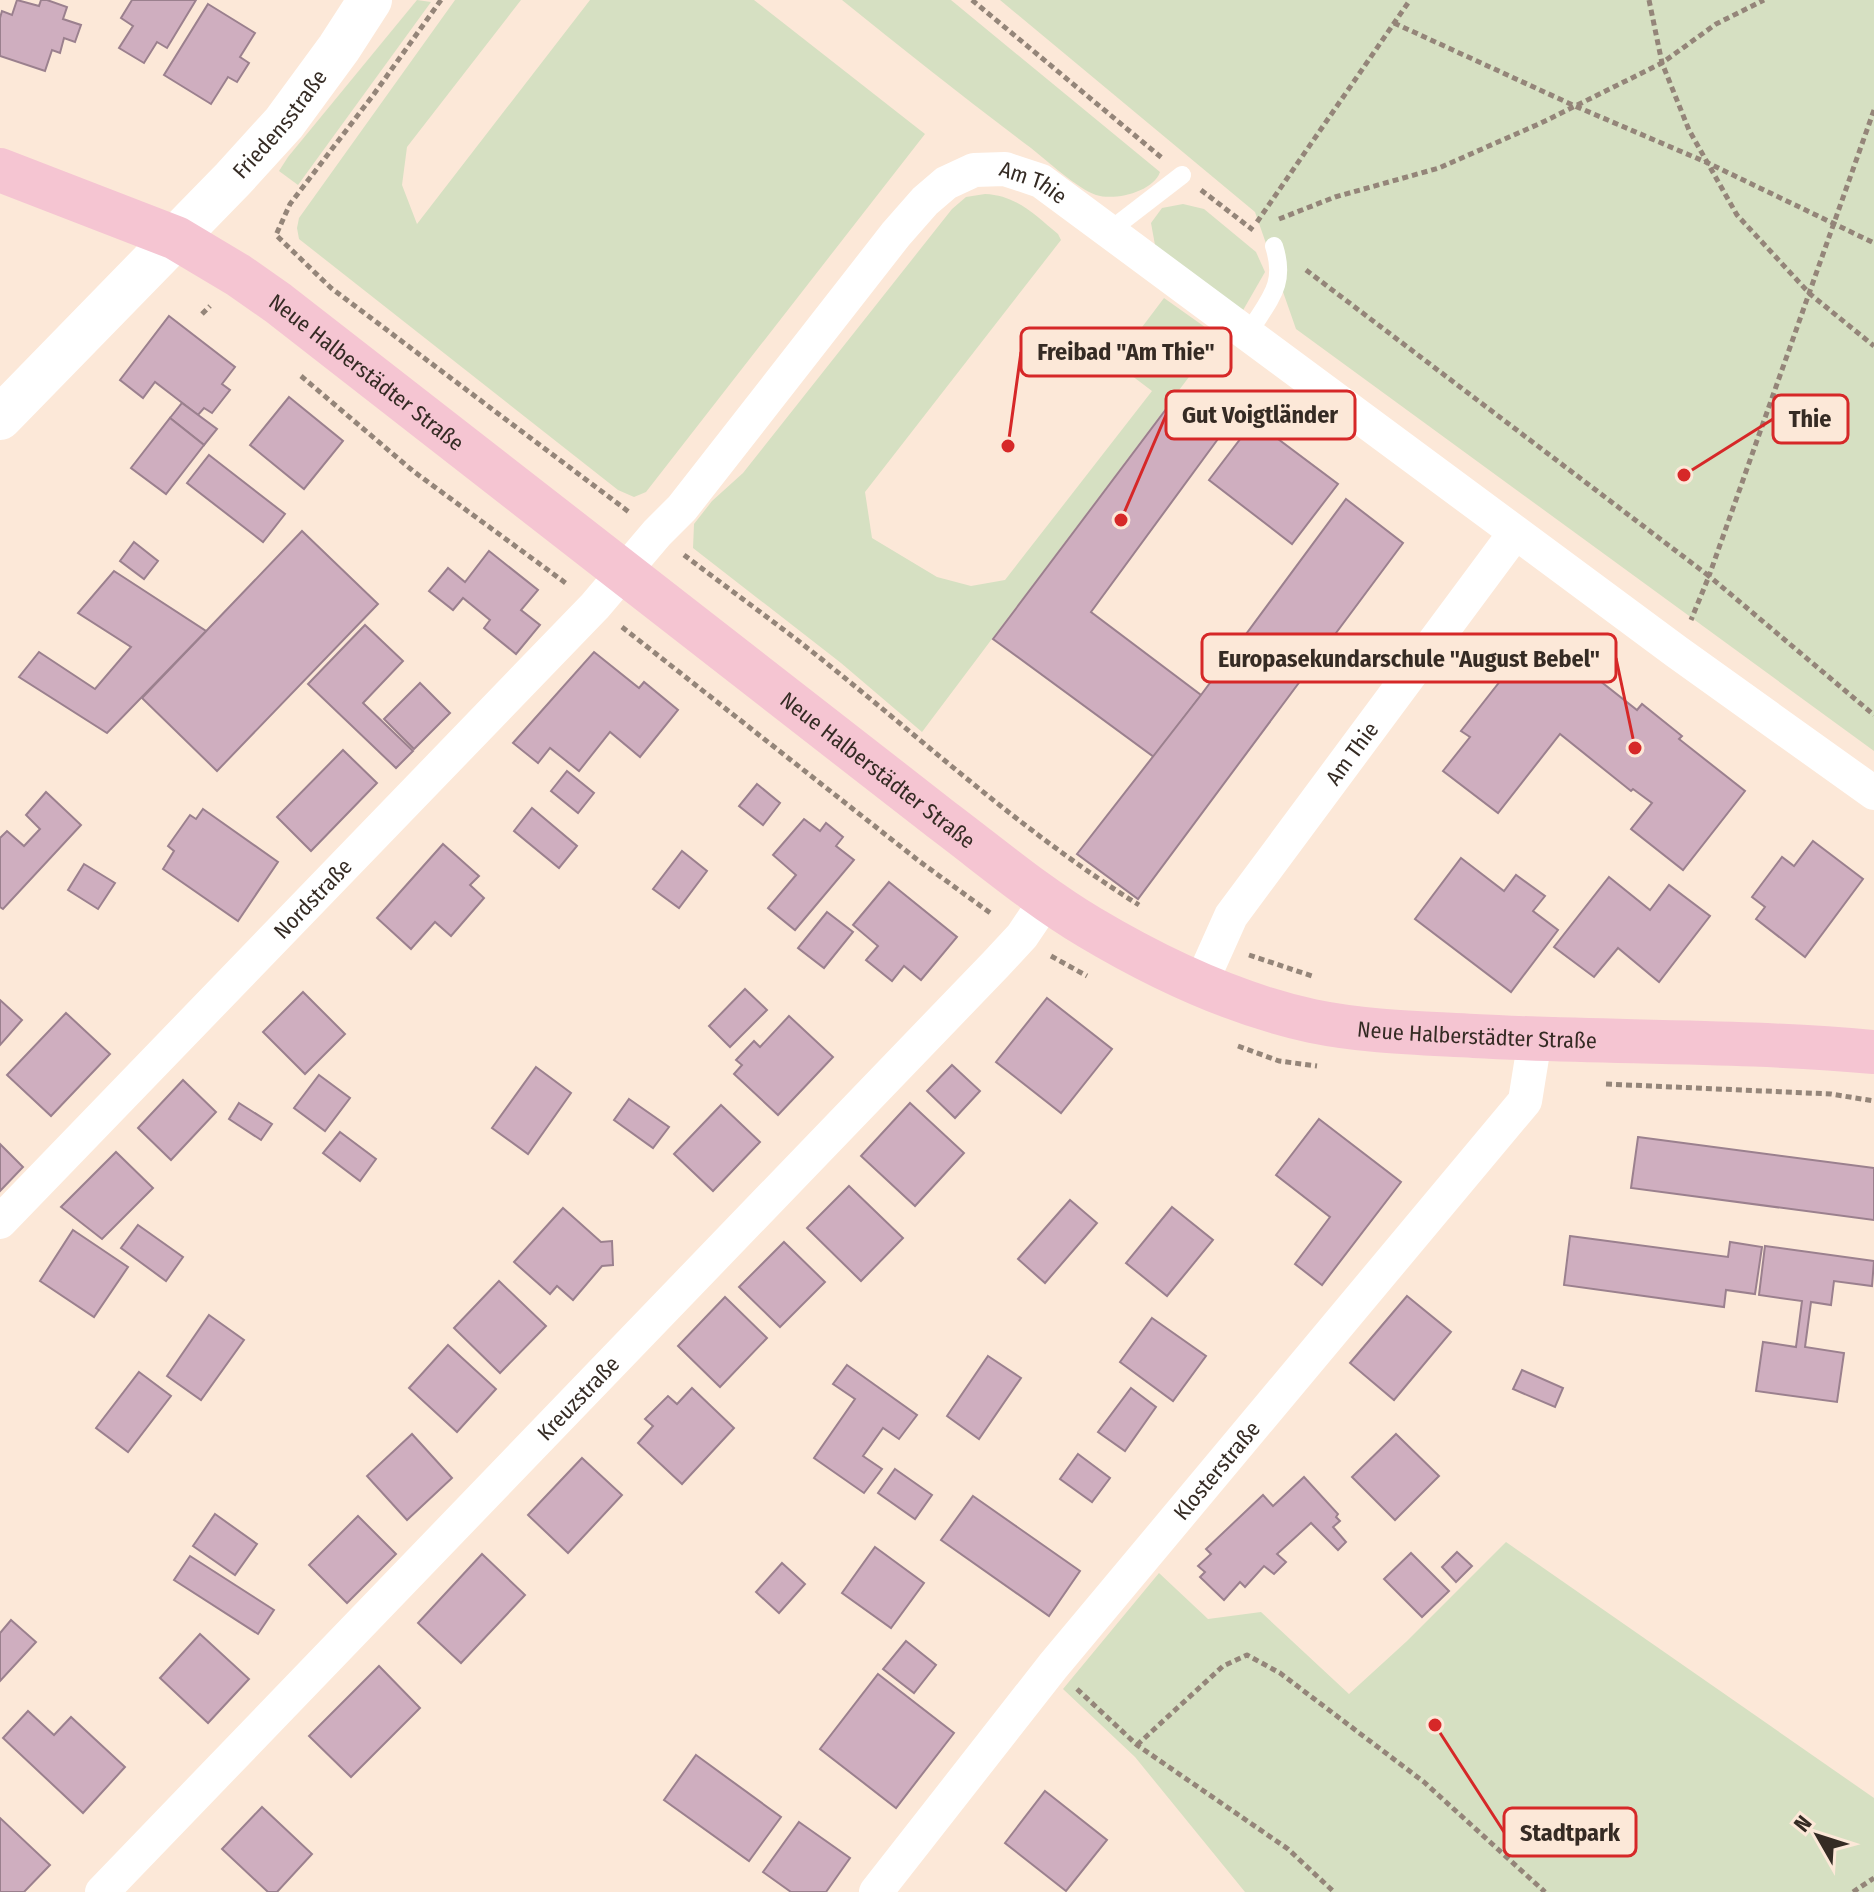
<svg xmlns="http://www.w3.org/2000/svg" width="1874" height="1892" viewBox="0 0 1874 1892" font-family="'Fira Sans Condensed',sans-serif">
	<rect width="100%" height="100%" fill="#fce8d8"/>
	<!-- green -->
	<g fill="#d6e0c2">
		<path d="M417 0 431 2 298 185 279 171 288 157Z"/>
		<path d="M455 0H521L407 147 402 185 417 224 590 0H754L925 134 646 492 634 497 618 490 299 239 297 228 299 218Z"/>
		<path d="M842 0H951L1160 172C1153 192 1115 201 1096 195 1078 189 1046 160 1031 148 967 100 904 50 842 0Z"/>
		<path d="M1000 0H1874V751L1296 329 1255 212Z"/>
		<path d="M985 194C1016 195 1035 215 1058 234L1061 240 865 492 872 538 937 577 971 586 1005 580 1152 391 1115 363 1164 298 1219 337 922 732 841 663 693 548 694 524 712 501 743 473 952 209 966 197Z"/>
		<path d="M1183 204 1204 209 1256 252 1265 272 1242 312 1155 245 1151 223 1162 208Z"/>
		<path d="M1506 1542 1874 1798V1892H1245L1135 1757 1063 1689 1159 1573 1208 1619 1261 1612 1349 1694 1407 1641Z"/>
	</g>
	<!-- building -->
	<g fill="#cfaebf" stroke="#9b808e" stroke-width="2">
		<path d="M17 0 39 6 41 0H47L67 7 63 19 81 25 75 42 64 38 60 53 52 50 45 71 0 56V18L2 11 12 15Z"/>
		<path d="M132 0H196L167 48 157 42 144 63 119 48 133 26 121 18Z"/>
		<path d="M208 4 255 33 240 57 249 63 237 82 228 77 211 104 164 75Z"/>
		<path d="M169 316 235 367 222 384 230 390 212 413 204 408 198 415 155 382 143 398 120 380Z"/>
		<path d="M1179 392 1226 428 1091 612 1201 695 1154 757 993 639Z"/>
		<path d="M289 397 343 441 304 489 250 445Z"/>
		<path d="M182 403 217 429 204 445 170 418Z"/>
		<path d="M170 418 204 445 166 494 131 468Z"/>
		<path d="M1254 421 1338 484 1292 544 1209 480Z"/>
		<path d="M209 455 285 514 263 542 187 483Z"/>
		<path d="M1346 499 1403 543 1138 899 1077 854 1201 695Z"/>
		<path d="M302 531 378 604 217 771 142 698Z"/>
		<path d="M134 542 158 561 144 579 120 561Z"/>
		<path d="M489 551 538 590 521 610 540 625 516 654 484 628 490 620 463 598 453 610 429 591 448 568 465 582Z"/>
		<path d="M114 571 206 631 107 733 19 677 39 652 95 689 131 647 78 613Z"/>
		<path d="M365 625 403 661 363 703 413 751 396 768 308 684Z"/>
		<path d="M1543 636 1637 710 1642 704 1682 736 1679 739 1745 791 1683 870 1631 829 1652 803 1633 789 1631 791 1560 734 1498 813 1443 771 1470 737 1461 731 1512 666 1517 671Z"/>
		<path d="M594 652 639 688 644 682 678 710 640 757 610 732 579 771 550 748 538 763 513 743Z"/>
		<path d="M420 683 450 713 414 749 384 719Z"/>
		<path d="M343 750 377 783 311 851 277 817Z"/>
		<path d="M567 771 594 793 578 813 551 791Z"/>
		<path d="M757 784 780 803 763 825 739 806Z"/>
		<path d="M46 792 81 825 3 909 0 907V838L7 831 24 846 40 829 26 815Z"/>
		<path d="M532 808 577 846 559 868 514 831Z"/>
		<path d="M203 809 278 862 238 921 163 869 174 851 168 846 190 815 196 819Z"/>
		<path d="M804 819 820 831 826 823 843 837 836 846 854 860 795 930 768 908 796 875 773 855Z"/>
		<path d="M1813 841 1863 879 1805 957 1756 919 1765 907 1752 897 1782 857 1794 866Z"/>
		<path d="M443 844 479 876 470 885 484 898 451 936 435 922 411 949 377 918Z"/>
		<path d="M682 851 707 871 679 908 653 889Z"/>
		<path d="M1461 858 1504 891 1516 875 1545 896 1533 911 1558 930 1511 992 1415 919Z"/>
		<path d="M84 864 115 883 98 909 68 890Z"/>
		<path d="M1609 877 1650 910 1669 885 1710 916 1659 982 1618 948 1594 977 1554 947Z"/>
		<path d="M889 882 957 937 921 980 904 966 892 981 866 960 878 946 853 925Z"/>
		<path d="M827 912 853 932 824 968 798 948Z"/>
		<path d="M745 989 767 1010 730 1047 709 1026Z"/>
		<path d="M303 992 345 1034 305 1074 263 1032Z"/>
		<path d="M1047 998 1112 1049 1061 1113 996 1062Z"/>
		<path d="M0 1000 22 1020 0 1045Z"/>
		<path d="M66 1013 110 1054 51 1116 7 1075Z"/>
		<path d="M789 1016 833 1057 778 1115 734 1074 742 1065 736 1060 754 1041 760 1047Z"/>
		<path d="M952 1065 980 1091 955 1118 927 1091Z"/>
		<path d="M536 1067 571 1093 528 1154 492 1128Z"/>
		<path d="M319 1075 350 1098 325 1131 294 1108Z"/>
		<path d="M183 1080 216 1112 171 1160 138 1128Z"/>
		<path d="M629 1099 669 1127 653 1148 614 1120Z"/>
		<path d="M239 1103 272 1124 261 1140 229 1119Z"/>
		<path d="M910 1103 964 1153 915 1206 861 1156Z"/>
		<path d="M721 1105 760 1142 713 1191 674 1154Z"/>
		<path d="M1319 1119 1401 1182 1322 1285 1295 1264 1330 1217 1276 1175Z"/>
		<path d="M340 1132 376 1159 360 1181 323 1153Z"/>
		<path d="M1638 1137 1874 1168V1220L1631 1188Z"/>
		<path d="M0 1144 23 1167 0 1191Z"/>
		<path d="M116 1152 153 1188 102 1239 61 1207Z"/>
		<path d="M849 1186 903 1238 861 1281 807 1228Z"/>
		<path d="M1070 1200 1097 1223 1045 1283 1018 1259Z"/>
		<path d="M1172 1207 1213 1240 1167 1296 1126 1263Z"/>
		<path d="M563 1208 601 1242 612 1241 613 1265 602 1266 573 1300 557 1286 550 1294 514 1262Z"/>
		<path d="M138 1225 183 1257 166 1281 121 1248Z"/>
		<path d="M73 1230 128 1267 94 1317 40 1281Z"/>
		<path d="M1570 1236 1728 1257 1730 1242 1762 1247 1755 1294 1726 1290 1724 1307 1564 1285Z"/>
		<path d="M784 1242 825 1282 780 1327 739 1287Z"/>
		<path d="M1765 1246 1874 1261 1872 1286 1834 1281 1831 1305 1811 1302 1805 1347 1844 1353 1837 1402 1756 1391 1763 1342 1796 1347 1802 1301 1759 1295Z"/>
		<path d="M499 1281 546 1326 500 1373 454 1328Z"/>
		<path d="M1407 1296 1451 1332 1394 1400 1350 1363Z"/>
		<path d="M725 1297 767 1338 720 1387 678 1346Z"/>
		<path d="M209 1315 244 1340 201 1400 167 1376Z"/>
		<path d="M1152 1318 1206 1356 1173 1401 1120 1362Z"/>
		<path d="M448 1345 496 1389 457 1432 409 1388Z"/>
		<path d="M988 1356 1021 1378 979 1439 947 1416Z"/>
		<path d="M847 1365 917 1415 899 1439 883 1428 863 1456 882 1469 864 1493 814 1458 855 1399 833 1384Z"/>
		<path d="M1522 1370 1563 1388 1555 1407 1513 1389Z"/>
		<path d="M139 1372 171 1396 128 1452 96 1428Z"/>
		<path d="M692 1388 734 1428 682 1484 638 1443 653 1426 645 1419 668 1396 677 1404Z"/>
		<path d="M1131 1388 1156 1407 1125 1451 1098 1432Z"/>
		<path d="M412 1434 452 1478 407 1520 367 1476Z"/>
		<path d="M1396 1434 1439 1476 1395 1520 1352 1477Z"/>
		<path d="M1078 1454 1110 1478 1092 1502 1060 1479Z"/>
		<path d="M582 1458 622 1495 568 1553 528 1515Z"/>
		<path d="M895 1469 932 1495 915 1519 878 1493Z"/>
		<path d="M1304 1477 1338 1514 1336 1517 1340 1521 1333 1527 1346 1542 1338 1550 1311 1523 1277 1554 1286 1562 1274 1574 1264 1566 1245 1587 1240 1582 1224 1600 1200 1577 1205 1572 1198 1566 1211 1554 1206 1549 1263 1495 1273 1506Z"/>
		<path d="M973 1496 1080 1571 1049 1616 941 1540Z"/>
		<path d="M215 1514 257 1544 235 1575 193 1546Z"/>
		<path d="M358 1516 396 1554 347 1603 309 1565Z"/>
		<path d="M875 1547 924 1583 891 1628 842 1593Z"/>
		<path d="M1457 1552 1472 1566 1456 1582 1442 1567Z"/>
		<path d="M1411 1553 1449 1591 1422 1617 1384 1579Z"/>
		<path d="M482 1554 525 1595 461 1663 418 1623Z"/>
		<path d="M190 1556 274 1610 258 1634 174 1580Z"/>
		<path d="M782 1563 805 1584 779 1613 756 1592Z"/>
		<path d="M11 1620 36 1642 0 1681V1633Z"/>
		<path d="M200 1634 249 1679 208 1723 160 1678Z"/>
		<path d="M906 1641 936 1665 914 1693 883 1669Z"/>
		<path d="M379 1666 420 1708 351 1777 309 1736Z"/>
		<path d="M878 1674 954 1733 896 1808 820 1749Z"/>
		<path d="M28 1711 54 1735 71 1717 125 1767 83 1813 3 1738Z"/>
		<path d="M696 1755 781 1817 749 1861 664 1800Z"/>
		<path d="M1045 1791 1107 1840 1066 1891 1005 1843Z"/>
		<path d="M262 1807 312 1854 277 1892H268L222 1849Z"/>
		<path d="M0 1818 50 1865 24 1892H0Z"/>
		<path d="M799 1822 850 1858 826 1892H791L763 1872Z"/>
	</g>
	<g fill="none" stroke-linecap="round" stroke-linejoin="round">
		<!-- path -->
		<g stroke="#948579" stroke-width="5" stroke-dasharray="6 4" stroke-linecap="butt">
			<path d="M441 0 374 94 290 204 276 235 331 288 629 512"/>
			<path d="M972 0 1162 158"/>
			<path d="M1649 0 1662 63 1689 130 1737 215 1810 294 1874 346"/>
			<path d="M1394 23 1575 106 1708 163 1874 243"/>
			<path d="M1874 110 1709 576 1874 715"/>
			<path d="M1201 190 1253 230"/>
			<path d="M1279 219 1335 197 1439 168 1541 123 1662 63 1716 24 1764 0"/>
			<path d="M1257 222 1410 0"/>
			<path d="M1306 270 1709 576 1691 620"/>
			<path d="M202 314 210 306"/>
			<path d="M301 376 413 471 567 584"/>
			<path d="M684 555C734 593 786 630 835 670 934 750 1030 837 1139 905"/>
			<path d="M622 627 919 861 993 915"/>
			<path d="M1249 955 1315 977"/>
			<path d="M1051 956 1087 976"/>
			<path d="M1238 1046 1279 1061 1317 1066"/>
			<path d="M1606 1084 1831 1094 1874 1101"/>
			<path d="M1077 1689 1137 1745 1288 1849 1334 1892"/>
			<path d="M1137 1745 1223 1666 1247 1655 1280 1673 1424 1782 1545 1892"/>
			<path d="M1853 1892 1874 1878"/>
		</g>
		<!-- lane -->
		<g stroke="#fff" stroke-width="18">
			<path d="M1108 232 1182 175"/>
			<path d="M1248 334C1268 300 1287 286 1274 246"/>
		</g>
		<!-- street -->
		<g stroke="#fff" stroke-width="34">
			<path id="s1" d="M1201 983 1231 916 1515 533"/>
			<path id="s2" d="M0 1222 595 606 657 533 682 508 896 234 925 201 946 183 974 170 1005 169 1041 181 1677 652 1874 793"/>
			<path id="s3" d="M102 1892 996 964 1022 936 1047 899"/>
			<path id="s4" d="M876 1892 1053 1666 1525 1101 1535 1039"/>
		</g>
		<!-- secondary -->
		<path stroke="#fff" stroke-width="44" id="s5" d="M0 418 233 179 284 123 339 48 370 0"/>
		<!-- primary -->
		<path stroke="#f5c5d2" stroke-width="44" id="s6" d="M0 170 176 238 238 275 278 303 942 820C990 856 1037 896 1089 927 1156 967 1234 1004 1312 1021 1365 1032 1420 1033 1474 1036 1607 1043 1741 1040 1874 1052"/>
	</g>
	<g text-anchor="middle" stroke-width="6" stroke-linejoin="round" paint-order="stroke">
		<!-- street labels -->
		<g font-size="22" fill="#352b24" stroke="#fce8d8">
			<text dy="8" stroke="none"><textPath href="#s5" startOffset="406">Friedensstraße</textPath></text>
			<text dy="8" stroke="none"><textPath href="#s2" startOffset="1500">Am Thie</textPath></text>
			<text dy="8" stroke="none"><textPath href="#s6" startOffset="422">Neue Halberstädter Straße</textPath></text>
			<text dy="8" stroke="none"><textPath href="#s1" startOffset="276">Am Thie</textPath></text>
			<text dy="8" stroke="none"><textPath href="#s6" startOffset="1070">Neue Halberstädter Straße</textPath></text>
			<text dy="8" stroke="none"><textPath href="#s2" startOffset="450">Nordstraße</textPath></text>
			<text dy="8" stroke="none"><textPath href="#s6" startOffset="1742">Neue Halberstädter Straße</textPath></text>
			<text dy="8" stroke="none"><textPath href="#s3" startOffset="686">Kreuzstraße</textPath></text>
			<text dy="8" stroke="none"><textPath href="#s4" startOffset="542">Klosterstraße</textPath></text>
		</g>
	</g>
	<!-- callouts -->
	<path fill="none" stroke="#d62828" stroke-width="3" d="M1008 446L1021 352M1121 520L1166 415M1684 475L1773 419M1635 748L1616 658M1435 1725L1504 1832"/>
	<g fill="#d62828" stroke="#fce8d8" stroke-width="3">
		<circle cx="1008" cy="446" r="8"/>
		<circle cx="1121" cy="520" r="8"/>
		<circle cx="1684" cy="475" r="8"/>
		<circle cx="1635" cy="748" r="8"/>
		<circle cx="1435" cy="1725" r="8"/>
	</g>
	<g fill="#fce8d8" stroke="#d62828" stroke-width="3">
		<rect x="1021" y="328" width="210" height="48" rx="8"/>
		<rect x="1166" y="391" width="189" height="48" rx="8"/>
		<rect x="1773" y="395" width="75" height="48" rx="8"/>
		<rect x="1202" y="634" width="414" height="48" rx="8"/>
		<rect x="1504" y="1808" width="132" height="48" rx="8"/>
	</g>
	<g font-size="24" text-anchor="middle" font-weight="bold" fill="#352b24">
		<text x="1126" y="360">Freibad "Am Thie"</text>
		<text x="1260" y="423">Gut Voigtländer</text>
		<text x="1810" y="427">Thie</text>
		<text x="1409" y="667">Europasekundarschule "August Bebel"</text>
		<text x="1570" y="1841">Stadtpark</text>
	</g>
	<!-- north arrow -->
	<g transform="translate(1818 1836) rotate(309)" stroke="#fce8d8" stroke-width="6" paint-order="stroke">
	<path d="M0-6L14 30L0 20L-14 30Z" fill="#352b24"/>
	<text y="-12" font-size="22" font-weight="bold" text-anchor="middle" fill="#352b24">N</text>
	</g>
</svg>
